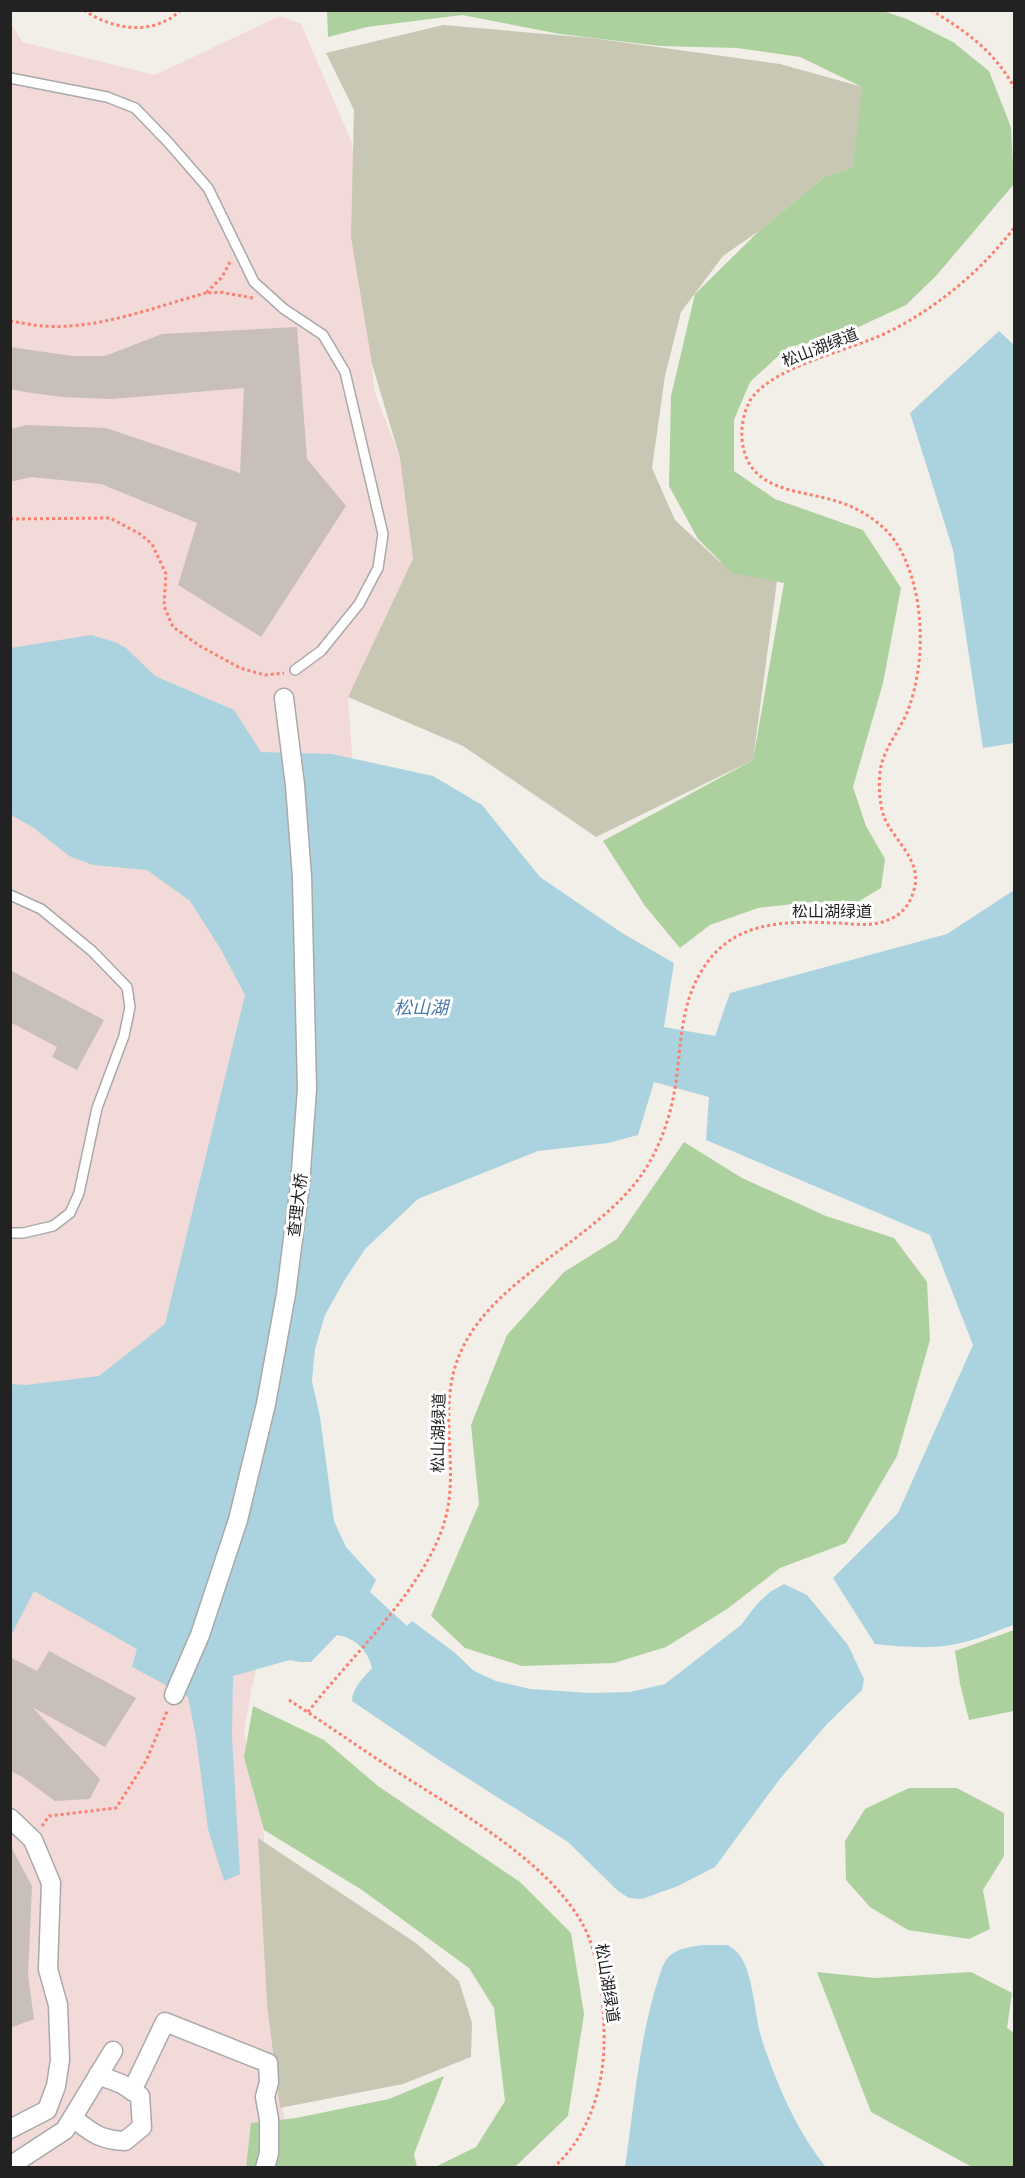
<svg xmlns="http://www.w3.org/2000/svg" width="1025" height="2178" viewBox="0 0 1025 2178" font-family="'Fira Sans','Noto Sans SC',sans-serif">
	<rect width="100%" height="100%" fill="#f2efe9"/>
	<!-- commercial -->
	<path fill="#f2dad9" d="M280 16 301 24 352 143 374 390 400 458 413 559 375 648 348 697 375 1077 294 1431 290 1539 252 1687 244 1731 264 1834 265 1970 289 2155 284 2167H11L10 21 22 42 155 75Z"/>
	<!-- construction -->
	<g fill="#c7c7b4">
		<path d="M443 25 592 38 780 64 863 87 853 167 824 177 759 231 723 256 681 312 665 376 652 468 675 520 720 562 777 581 753 760 596 837 463 746 348 697 413 559 400 458 372 364 351 237 354 110 326 53Z"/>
		<path d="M258 1838 416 1943 459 1981 472 2023 471 2057 403 2084 280 2108 267 2004Z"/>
	</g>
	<!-- forest -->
	<g fill="#add19e">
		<path d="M327 11H883L907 19 953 42 989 71 1011 127 1014 184 936 276 906 305 835 338 788 347 750 382 734 420V471L775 499 863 530 901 588 883 683 853 787 866 826 885 859 881 888 856 903 811 902 758 908 710 925 680 948 645 906 603 841 753 760 784 583 732 573 698 539 669 486 671 396 695 294 759 231 824 177 853 167 862 87 800 57 737 48 660 46 560 34 462 15 367 27 328 37Z"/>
		<path d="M684 1142 742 1178 826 1216 894 1238 927 1282 930 1340 897 1456 846 1543 780 1568 727 1609 666 1647 614 1663 522 1666 465 1648 431 1616 479 1504 471 1425 507 1335 564 1272 617 1239Z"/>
		<path d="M1014 1630V1711L969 1720 960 1684 955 1651Z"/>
		<path d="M253 1706 324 1740 378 1786 520 1882 571 1933 584 2014 568 2116 517 2165 509 2168 435 2167 476 2147 505 2101 494 2008 469 1968 362 1890 264 1830 244 1757Z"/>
		<path d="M909 1788H957L1004 1813V1856L983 1890 990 1929 969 1939 908 1930 870 1907 846 1880 845 1841 865 1809Z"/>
		<path d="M817 1972 875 1978 971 1972 1012 1993 1007 2028 1014 2033V2167H972L871 2112Z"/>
		<path d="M444 2076 414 2154 417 2167 246 2168 251 2123 296 2118 389 2099Z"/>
	</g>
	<!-- water -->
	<g fill="#aad3df">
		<path d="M999 331 1014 345V743L983 748 953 550 910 413Z"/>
		<path d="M91 635 115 642 126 648 155 676 234 710 261 752 332 754 433 776 482 805 540 877 622 933 674 963 664 1027 715 1036 730 993 947 934 1014 890V1625C998 1630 982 1638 965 1642 935 1650 906 1647 875 1644L833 1578 898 1513 973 1345 930 1235 706 1140 709 1097 654 1082 638 1135 608 1143 538 1151 418 1199 365 1249 344 1281 325 1315 315 1349 312 1381 320 1417 334 1521 346 1547 376 1580 370 1592 407 1626 412 1621 454 1652 474 1671 496 1681 530 1689 589 1693 630 1692 665 1684 741 1625 757 1604 770 1592 784 1584 807 1595 848 1645 864 1679 862 1690 827 1724 779 1780 715 1867 678 1886 642 1899 629 1898 618 1891 568 1842 439 1760 352 1701C352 1688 364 1677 372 1668 368 1650 355 1638 337 1635L311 1662H300L290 1660 233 1676 232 1736 240 1874 224 1881 208 1829 196 1737 188 1697 132 1667 137 1649 34 1591 11 1636V1384L26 1385 99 1376 165 1324 245 995 220 948 190 901 147 870 93 865 69 856 34 828 11 815V648Z"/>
		<path d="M704 1945H728C732 1948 738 1952 741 1957 755 1979 754 2020 764 2046 779 2089 797 2131 826 2167H625C634 2108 638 2048 655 1990 658 1981 661 1968 666 1960 675 1948 690 1947 704 1945Z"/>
	</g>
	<!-- building -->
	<g fill="#c7bfb8">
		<path d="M297 327 307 459 346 506 261 637 178 585 197 523 101 484 31 477 10 482V429L27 425 106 428 240 473 244 388 112 399 62 397 25 392 10 389V347L72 356H105L162 334Z"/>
		<path d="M10 970 104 1020 77 1070 52 1057 57 1047 10 1022Z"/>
		<path d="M49 1651 136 1698 105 1747 32 1707 100 1779 90 1799 55 1801 21 1776 10 1771V1657L37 1671Z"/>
		<path d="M10 1845 32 1886 28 1975 34 2019 10 2028Z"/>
	</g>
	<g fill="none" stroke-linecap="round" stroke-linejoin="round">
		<!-- lane casing -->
		<g stroke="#a9a9a9" stroke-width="12">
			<g id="lane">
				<path d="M10 78 107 97 135 108 168 142 208 188 254 282 284 309 323 335 345 372 383 534 378 568 359 604 321 651 295 670"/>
				<path d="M10 895 41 909 92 951 127 987 130 1007 124 1036 97 1108 79 1193 70 1213 53 1226 23 1233H10"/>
			</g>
		</g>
		<!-- street casing -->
		<g stroke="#a9a9a9" stroke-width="21">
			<g id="street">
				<path d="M174 1695 200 1635 238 1520 266 1404 286 1294 300 1184 307 1089 302 877 295 785 284 698"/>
				<path d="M10 1818 33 1840 51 1883 48 1969 58 2005 60 2060 56 2086 47 2110 10 2129"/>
				<path d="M132 2091 165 2022 268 2063 269 2082 265 2097 269 2119V2153L265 2168"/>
				<path d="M73 2118C92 2133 100 2140 125 2141L142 2127 140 2096 122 2084 98 2075"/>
				<path d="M10 2166 65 2130 113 2051"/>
			</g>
		</g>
		<!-- path -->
		<g stroke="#fa8072" stroke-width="3" stroke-dasharray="3 3" stroke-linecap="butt">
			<path d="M84 10C106 26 140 34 165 21 171 19 176 14 181 10"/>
			<path d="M931 10C967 32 993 50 1014 87"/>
			<path d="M230 262 222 277 206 293 220 292 253 298"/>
			<path d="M10 321C21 323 32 325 43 326 98 330 154 307 206 293"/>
			<path d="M10 519 110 518 140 534 152 544 166 574 164 606 173 627 200 646 240 668 265 675 284 673"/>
			<path d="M289 1700C323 1722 357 1746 391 1768 453 1808 548 1860 583 1925 600 1955 605 2011 604 2045 603 2090 588 2137 553 2168"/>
			<path d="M308 1712C350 1657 426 1588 445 1520 461 1463 434 1405 463 1347 498 1276 592 1242 640 1177 660 1149 671 1116 676 1082 681 1045 681 1004 701 972 731 920 784 921 837 923 854 924 873 927 888 920 902 915 910 904 914 890 923 861 894 841 884 817 879 802 878 781 881 766 886 745 901 729 908 710 927 660 925 586 895 541 882 522 857 507 836 501 797 489 747 492 742 439 741 425 744 411 751 399 775 365 850 351 888 332 937 308 982 270 1014 228"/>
			<path d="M42 1826 49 1816 116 1808 146 1761 168 1709"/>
		</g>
		<!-- lane -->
		<use href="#lane" stroke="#fff" stroke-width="9"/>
		<!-- street -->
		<use href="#street" stroke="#fff" stroke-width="18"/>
	</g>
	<g text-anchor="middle" stroke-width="6" stroke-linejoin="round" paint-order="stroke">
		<!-- street labels -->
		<g font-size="16" fill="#222" stroke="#fff">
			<text transform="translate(820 347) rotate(-21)" y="6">松山湖绿道</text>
			<text x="832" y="917">松山湖绿道</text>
			<text transform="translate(297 1205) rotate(-83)" y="6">查理大桥</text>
			<text transform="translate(438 1433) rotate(-89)" y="6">松山湖绿道</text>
			<text transform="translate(608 1983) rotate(81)" y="6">松山湖绿道</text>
		</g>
		<!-- water labels -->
		<g font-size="18" font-style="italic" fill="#4a7aab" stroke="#fff">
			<text x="421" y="1014">松山湖</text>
		</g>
	</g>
	<!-- border -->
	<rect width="1025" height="2178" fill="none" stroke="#222222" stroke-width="24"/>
</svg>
